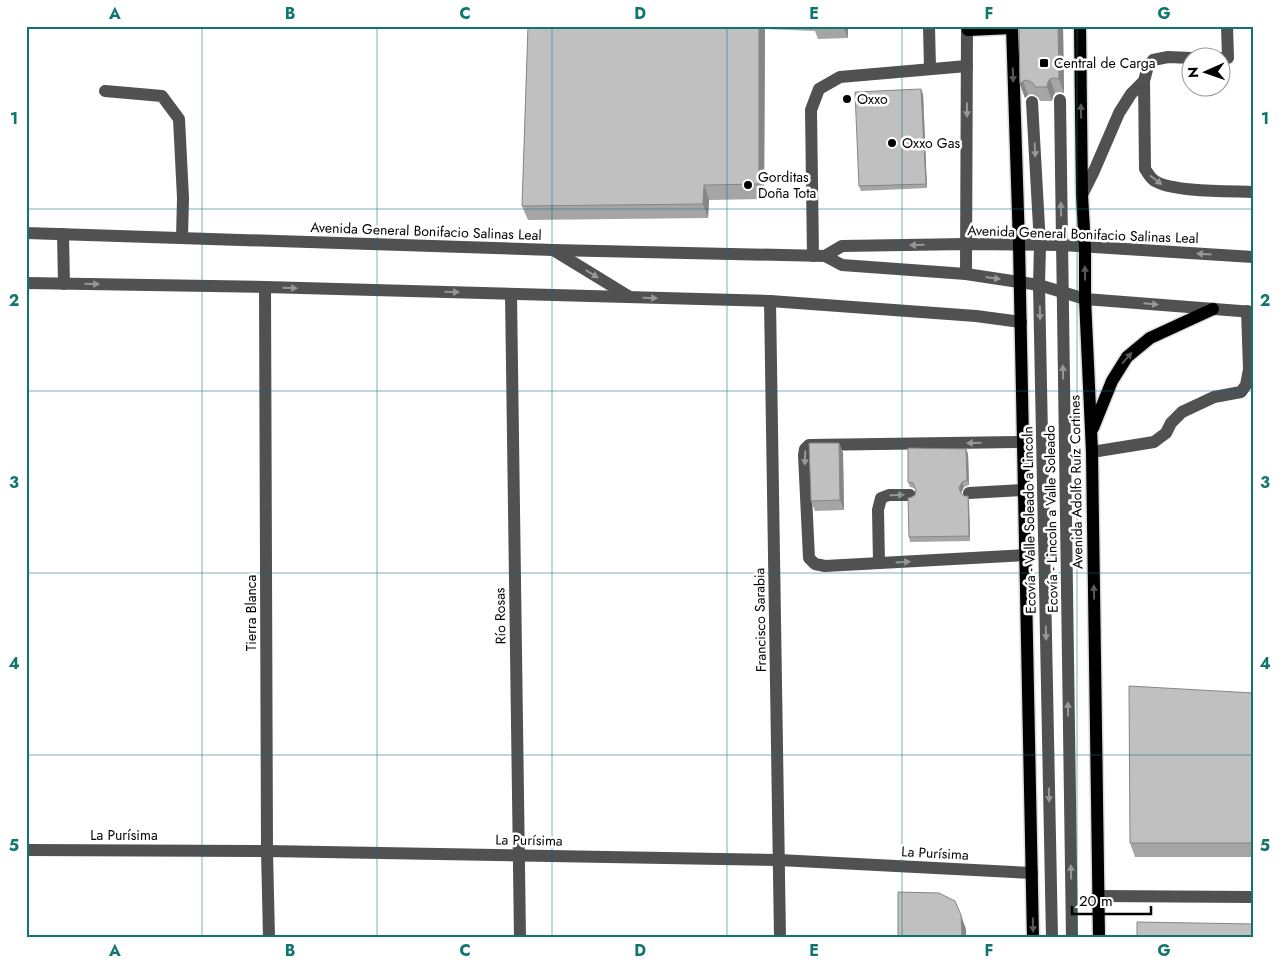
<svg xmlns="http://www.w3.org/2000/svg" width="1279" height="964" viewBox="0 0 1279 964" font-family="Jost,sans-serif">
	<rect width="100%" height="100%" fill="#fff"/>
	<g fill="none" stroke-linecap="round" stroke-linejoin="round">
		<!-- major casing -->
		<g stroke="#dbdbdb" stroke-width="15">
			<g id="major">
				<path d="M1012 26 1019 244 1033 938"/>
				<path d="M1080 26 1082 195 1085 247V299L1092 452 1099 938"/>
				<path d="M968 30 1012 28"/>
				<path d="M1093 428 1112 381 1127 357 1150 338 1213 309"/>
			</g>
		</g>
		<!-- minor -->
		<g stroke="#515151" stroke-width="12">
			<path d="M929 26 930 69"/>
			<path d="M1192 58 1168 57 1153 60 1148 66 1144 81 1145 169C1148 173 1150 178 1155 181 1172 192 1230 191 1253 192"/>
			<path d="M1222 58H1228L1227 26"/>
			<path d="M105 91 162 96 179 119 183 198 182 238"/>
			<path d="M1060 100 1072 938"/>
			<path d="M1032 102 1040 245 1039 285 1052 938"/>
			<path d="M1082 195 1094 171 1119 113 1131 94 1144 81"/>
			<path d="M26 233 553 250 825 256 842 265 966 274 1039 285 1085 299 1253 312"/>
			<path d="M63 234 64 284"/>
			<path d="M553 250 630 297"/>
			<path d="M813 256 811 110 819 89 840 77 967 66"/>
			<path d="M825 256 842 246 966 244 1062 245 1253 257"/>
			<path d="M966 274 967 26"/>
			<path d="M26 283 265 287 770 301 976 316 1021 322"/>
			<path d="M265 287 267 851 269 938"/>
			<path d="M511 294 520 938"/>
			<path d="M770 301 780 938"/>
			<path d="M1023 442 809 445 805 449 804 455 809 558 815 564 825 566 1025 555"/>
			<path d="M1092 452 1154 442 1166 433 1171 423 1182 412 1214 397 1241 392 1246 385 1249 369 1247 311"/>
			<path d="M969 493 1024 490"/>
			<path d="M879 563 878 510 881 498 889 495H910"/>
			<path d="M26 850 267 851 779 860 1032 873"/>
			<path d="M1098 896 1253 897"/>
		</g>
		<!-- major -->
		<use href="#major" stroke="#000" stroke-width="12"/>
	</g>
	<!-- wall -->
	<g fill="#a5a5a5">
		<path d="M528 26H848V38L818 39 815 31 765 29 764 199 709 200 708 218 528 220 522 206Z"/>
		<path d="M1063 26 1064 93 1059 92 1055 93 1053 96 1052 101H1040L1038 97 1032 94 1028 95 1025 98 1020 84Z"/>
		<path d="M923 94 927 188 861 191 859 186Z"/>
		<path d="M839 443 843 453 844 510 815 511 811 501Z"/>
		<path d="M966 449 968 454 969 485 964 487 961 493 969 501 970 541 910 542 909 537 912 497 915 495 916 491 914 488 910 487 908 482Z"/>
		<path d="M1253 693V857H1135L1130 843Z"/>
	</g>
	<!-- shaded-wall -->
	<g fill="#868686">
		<path d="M759 26H764L765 29 764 199 759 184Z"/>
		<path d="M843 26H848V38Z"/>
		<path d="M1058 26H1063L1064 93 1059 79Z"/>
		<path d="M1050 79 1055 93 1053 96 1052 101 1047 87 1048 82Z"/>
		<path d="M1023 81 1028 95 1025 98 1020 84Z"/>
		<path d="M921 89 923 94 927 188 926 184Z"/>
		<path d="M704 185 709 200 708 218 703 204Z"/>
		<path d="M839 443 843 453 844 510 840 500Z"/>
		<path d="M966 449 968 454 969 485 967 480Z"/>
		<path d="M962 482 964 487 961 493 959 488Z"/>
		<path d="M968 496 969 501 970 541 969 536Z"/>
		<path d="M961 915 966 929V938H962Z"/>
	</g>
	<!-- building -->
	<g fill="#c0c0c0" stroke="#868686">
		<path d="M528 26H759V184L704 185 703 204 522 206Z"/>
		<path d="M1019 26H1058L1059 79 1054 78 1050 79 1048 82 1047 87H1035L1033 83 1027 80 1023 81 1020 84Z"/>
		<path d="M921 89 926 184 859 186 855 92Z"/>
		<path d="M809 443H839L840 500 811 501Z"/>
		<path d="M908 448 966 449 967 480 962 482 959 488 961 493 964 496H968L969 536 909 537 908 498 912 497 915 495 916 490 913 483 908 482Z"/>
		<path d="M1129 686 1253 693V843H1130Z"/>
		<path d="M898 892 939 893 955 901 961 915 962 938H898Z"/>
		<path d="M1137 922 1253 924V938H1137Z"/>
	</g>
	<!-- one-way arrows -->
	<defs><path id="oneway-solid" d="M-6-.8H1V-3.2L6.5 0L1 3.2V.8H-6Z" transform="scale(1.25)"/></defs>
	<g fill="#595959">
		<use href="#oneway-solid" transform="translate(1013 75) rotate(88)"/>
		<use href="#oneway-solid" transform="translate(1081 111) rotate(-91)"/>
		<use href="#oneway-solid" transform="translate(1085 273) rotate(-91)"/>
		<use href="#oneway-solid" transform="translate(1127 358) rotate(-49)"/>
		<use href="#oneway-solid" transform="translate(1094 592) rotate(-91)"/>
		<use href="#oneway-solid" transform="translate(1033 925) rotate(89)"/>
	</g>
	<g fill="#979797">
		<use href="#oneway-solid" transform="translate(967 110) rotate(90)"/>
		<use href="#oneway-solid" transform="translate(1035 150) rotate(87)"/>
		<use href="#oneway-solid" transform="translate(1156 180) rotate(37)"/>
		<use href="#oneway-solid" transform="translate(1061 209) rotate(-91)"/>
		<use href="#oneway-solid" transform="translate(917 245) rotate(179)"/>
		<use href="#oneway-solid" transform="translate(1204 254) rotate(-176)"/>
		<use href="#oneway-solid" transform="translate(592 274) rotate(32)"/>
		<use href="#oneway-solid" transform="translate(993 278) rotate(8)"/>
		<use href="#oneway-solid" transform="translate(92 284) rotate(1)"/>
		<use href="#oneway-solid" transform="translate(290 288) rotate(2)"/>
		<use href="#oneway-solid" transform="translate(452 292) rotate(2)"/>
		<use href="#oneway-solid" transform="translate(650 298) rotate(1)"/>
		<use href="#oneway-solid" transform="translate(1151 304) rotate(5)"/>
		<use href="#oneway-solid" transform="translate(1040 313) rotate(89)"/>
		<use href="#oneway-solid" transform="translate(1063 372) rotate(-91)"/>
		<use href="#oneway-solid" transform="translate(974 443) rotate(179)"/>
		<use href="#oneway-solid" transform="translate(805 458) rotate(92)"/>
		<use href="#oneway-solid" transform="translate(897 495) rotate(-1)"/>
		<use href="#oneway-solid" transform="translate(903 562) rotate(-3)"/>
		<use href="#oneway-solid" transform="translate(1046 633) rotate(89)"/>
		<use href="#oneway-solid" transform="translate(1068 709) rotate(-91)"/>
		<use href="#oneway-solid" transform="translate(1049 795) rotate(89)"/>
		<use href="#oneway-solid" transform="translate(1071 872) rotate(-91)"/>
	</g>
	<!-- grid -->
	<path fill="none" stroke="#0f766e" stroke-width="1" stroke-opacity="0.55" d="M202 26V938M377 26V938M552 26V938M727 26V938M902 26V938M1077 26V938M26 209H1253M26 391H1253M26 573H1253M26 755H1253"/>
	<!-- markers -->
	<g fill="#000" stroke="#fff" stroke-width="2">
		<rect x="1039" y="58" width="10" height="10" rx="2.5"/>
		<circle cx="847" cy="99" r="5"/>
		<circle cx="892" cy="143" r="5"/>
		<circle cx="748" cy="185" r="5"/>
	</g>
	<g text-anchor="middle" stroke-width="5" stroke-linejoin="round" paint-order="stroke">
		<!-- poi labels -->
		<g font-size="14" fill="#000" stroke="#fff" text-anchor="start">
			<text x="1054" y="68">Central de Carga</text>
			<text x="857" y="104">Oxxo</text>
			<text x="902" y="148">Oxxo Gas</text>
			<text x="758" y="182">Gorditas<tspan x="758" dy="16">Doña Tota</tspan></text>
		</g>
		<!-- street labels -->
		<g font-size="14" fill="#000" stroke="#fff">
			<text transform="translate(426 231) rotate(2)" y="5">Avenida General Bonifacio Salinas Leal</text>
			<text transform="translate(1083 234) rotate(2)" y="5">Avenida General Bonifacio Salinas Leal</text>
			<text transform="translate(1076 482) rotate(-91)" y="5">Avenida Adolfo Ruíz Cortines</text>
			<text transform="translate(1051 519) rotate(-91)" y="5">Ecovía - Lincoln a Valle Soleado</text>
			<text transform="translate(1029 520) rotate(-91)" y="5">Ecovía - Valle Soleado a Lincoln</text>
			<text transform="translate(251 613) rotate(-90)" y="5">Tierra Blanca</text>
			<text transform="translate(500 616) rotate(-91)" y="5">Río Rosas</text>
			<text transform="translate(760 620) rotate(-91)" y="5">Francisco Sarabia</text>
			<text x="124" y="840">La Purísima</text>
			<text transform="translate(529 840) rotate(1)" y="5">La Purísima</text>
			<text transform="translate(935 853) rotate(3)" y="5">La Purísima</text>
		</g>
	</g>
	<!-- border -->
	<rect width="1279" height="964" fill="none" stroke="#ffffff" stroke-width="55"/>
	<!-- north arrow -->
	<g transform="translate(1206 72) rotate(268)"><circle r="24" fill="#ffffff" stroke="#999999"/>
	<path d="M0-4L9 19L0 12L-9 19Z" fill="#000000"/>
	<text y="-8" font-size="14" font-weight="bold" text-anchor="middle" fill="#000000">N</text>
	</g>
	<!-- scale -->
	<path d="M1072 906v8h79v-8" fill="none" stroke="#000000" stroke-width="2.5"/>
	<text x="1079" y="906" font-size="15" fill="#000000" stroke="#ffffff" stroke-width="4" paint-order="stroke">20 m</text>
	<rect x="28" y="28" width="1224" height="908" fill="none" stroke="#0f766e" stroke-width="2"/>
	<g font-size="16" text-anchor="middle" font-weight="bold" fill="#0f766e">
		<text x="115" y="19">A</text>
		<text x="290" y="19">B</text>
		<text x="465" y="19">C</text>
		<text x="640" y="19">D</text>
		<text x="814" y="19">E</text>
		<text x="989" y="19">F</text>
		<text x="1164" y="19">G</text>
		<text x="14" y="124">1</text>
		<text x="1265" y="124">1</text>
		<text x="14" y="306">2</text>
		<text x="1265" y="306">2</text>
		<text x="14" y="488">3</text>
		<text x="1265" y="488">3</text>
		<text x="14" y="669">4</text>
		<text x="1265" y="669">4</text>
		<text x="14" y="851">5</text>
		<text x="1265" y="851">5</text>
		<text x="115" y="956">A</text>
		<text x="290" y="956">B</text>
		<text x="465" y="956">C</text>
		<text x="640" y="956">D</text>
		<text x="814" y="956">E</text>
		<text x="989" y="956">F</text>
		<text x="1164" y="956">G</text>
	</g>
</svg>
